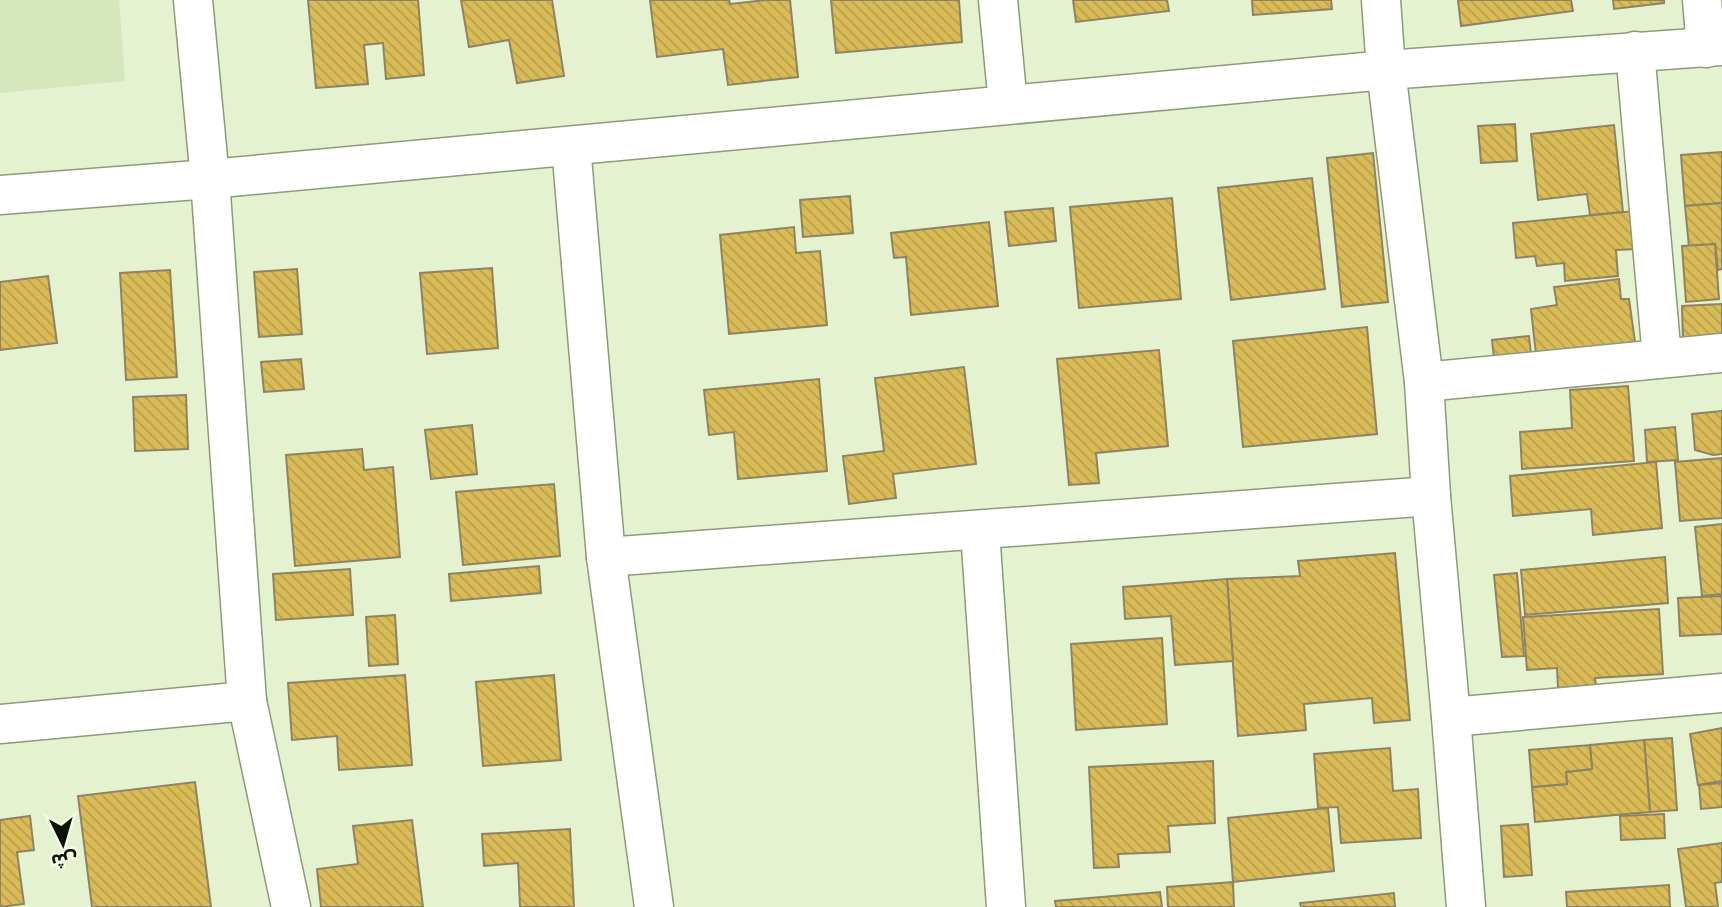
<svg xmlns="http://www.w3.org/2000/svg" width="1722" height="907" viewBox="0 0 1722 907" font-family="'DM Sans','Noto Sans Arabic',sans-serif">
	<defs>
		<pattern id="building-back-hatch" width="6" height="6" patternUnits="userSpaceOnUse" patternTransform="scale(1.75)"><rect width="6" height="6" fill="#d9bb57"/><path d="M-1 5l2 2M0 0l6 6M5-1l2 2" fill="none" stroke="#b9a04a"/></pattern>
	</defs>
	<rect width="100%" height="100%" fill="#e5f2cf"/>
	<!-- built -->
	<path fill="#d7e7bd" d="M0 0H119L125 81 0 93Z"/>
	<!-- building -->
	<g fill="url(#building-back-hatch)" stroke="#8e8362" stroke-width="2">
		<path d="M308 0H418L424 75 386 79 383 43 364 45 368 84 316 88Z"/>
		<path d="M461 0H552L564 76 517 83 509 40 469 47Z"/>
		<path d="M650 0H729L730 4 766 0H790L798 77 728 85 723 49 657 57Z"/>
		<path d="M831 0H959L962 42 836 53Z"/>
		<path d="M1073 0H1167L1169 11 1076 22Z"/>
		<path d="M1252 0H1331L1332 9 1253 15Z"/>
		<path d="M1458 0H1571L1573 11 1461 26Z"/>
		<path d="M1613 0H1664V3L1614 9Z"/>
		<path d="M1515 124 1517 161 1481 163 1478 126Z"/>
		<path d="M1614 125 1623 212 1590 215 1587 194 1538 200 1531 134Z"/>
		<path d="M1722 152V203L1685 206 1681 155Z"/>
		<path d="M1373 153 1388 302 1342 307 1327 158Z"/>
		<path d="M1312 178 1325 289 1231 300 1218 188Z"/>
		<path d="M850 196 853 233 803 237 800 200Z"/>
		<path d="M1172 198 1181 299 1079 308 1070 207Z"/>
		<path d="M1722 203V269L1718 270 1715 244 1689 247 1685 206Z"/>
		<path d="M1053 208 1056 241 1009 246 1005 212Z"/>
		<path d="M1634 211 1638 249 1616 250 1618 276 1565 281 1564 263 1537 266 1535 256 1516 258 1513 223Z"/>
		<path d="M989 222 998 306 911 315 906 257 894 258 891 233Z"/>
		<path d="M794 227 796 253 820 251 827 325 729 334 720 235Z"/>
		<path d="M1715 244 1719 299 1686 302 1682 246Z"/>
		<path d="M492 268 498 348 427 354 420 273Z"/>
		<path d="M297 269 302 334 259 337 254 272Z"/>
		<path d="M170 270 177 377 126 380 120 273Z"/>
		<path d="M48 276 57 343 0 350V282Z"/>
		<path d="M1619 279 1621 299H1629L1635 342 1536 355 1531 309 1557 305 1554 287Z"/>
		<path d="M1722 304V342L1683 339 1682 306Z"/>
		<path d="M1367 327 1377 434 1243 447 1233 341Z"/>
		<path d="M1529 336 1531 354 1494 359 1492 340Z"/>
		<path d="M1159 350 1168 446 1096 453 1099 483 1069 485 1057 359Z"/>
		<path d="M301 359 304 389 264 392 261 362Z"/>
		<path d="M964 367 976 464 893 474 896 498 849 504 843 456 884 451 875 378Z"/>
		<path d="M819 379 827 471 738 479 734 432 709 435 704 390Z"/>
		<path d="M1628 386 1634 461 1522 469 1520 432 1572 428 1570 390Z"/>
		<path d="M186 395 188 449 135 451 133 397Z"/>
		<path d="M1722 411V454L1713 455 1695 450 1692 414Z"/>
		<path d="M472 425 477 474 431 479 425 430Z"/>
		<path d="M1675 427 1678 460 1647 462 1645 430Z"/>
		<path d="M362 449 364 470 393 467 400 557 295 566 286 455Z"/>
		<path d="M1722 458V518L1680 521 1675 462Z"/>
		<path d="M1656 462 1662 528 1593 535 1591 509 1513 516 1510 476Z"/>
		<path d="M554 484 560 556 463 565 456 492Z"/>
		<path d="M1722 524V594L1702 596 1695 527Z"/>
		<path d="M1395 553 1410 720 1374 723 1372 698 1304 704 1306 730 1238 736 1227 579 1300 576 1298 561Z"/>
		<path d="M1665 557 1668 603 1525 615 1521 570Z"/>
		<path d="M539 566 541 593 451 601 449 574Z"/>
		<path d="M350 569 353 615 276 620 273 574Z"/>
		<path d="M1517 573 1524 656 1502 657 1494 575Z"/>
		<path d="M1227 579 1233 661 1175 665 1171 616 1125 619 1123 587Z"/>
		<path d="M1722 596V634L1680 636 1678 598Z"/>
		<path d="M1659 609 1663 674 1595 678 1596 685 1558 688 1557 668 1527 670 1523 617Z"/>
		<path d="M395 615 398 664 369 666 366 617Z"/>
		<path d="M1162 638 1167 724 1076 730 1071 644Z"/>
		<path d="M405 675 412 765 339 770 337 736 292 740 288 683Z"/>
		<path d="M554 675 561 760 483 766 476 682Z"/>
		<path d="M1722 728V781L1698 785 1690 734Z"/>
		<path d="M1672 738 1677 810 1650 812 1644 740Z"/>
		<path d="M1644 740 1650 812 1535 822 1532 787 1567 784 1566 772 1592 769 1590 745Z"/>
		<path d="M1590 745 1592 769 1566 772 1567 784 1532 787 1529 750Z"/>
		<path d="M1390 748 1393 791 1418 789 1421 838 1341 843 1338 807 1318 808 1314 754Z"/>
		<path d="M1213 761 1215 823 1168 826 1170 852 1118 854 1119 867 1094 868 1089 767Z"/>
		<path d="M195 782 211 907H92L78 796Z"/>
		<path d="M1722 783V807L1701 809 1699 785Z"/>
		<path d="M1328 808 1334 871 1233 882 1228 818Z"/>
		<path d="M1664 814 1665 838 1621 840 1620 816Z"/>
		<path d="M30 816 34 850 17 852 24 904 0 907V820Z"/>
		<path d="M412 820 423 907H321L317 869 358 864 353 826Z"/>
		<path d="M1528 824 1532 875 1504 877 1501 826Z"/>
		<path d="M570 829 574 907H520L518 863 484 866 482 834Z"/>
		<path d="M1722 843V882L1715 883 1718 907H1686L1678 849Z"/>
		<path d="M1233 882 1234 907H1168L1167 887Z"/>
		<path d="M1669 885 1670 907H1567L1566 892Z"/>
		<path d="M1160 892 1162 907H1056L1055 901Z"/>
		<path d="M1394 893 1395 907H1301L1300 903Z"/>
	</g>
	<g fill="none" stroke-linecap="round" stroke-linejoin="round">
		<!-- minor casing -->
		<g stroke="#8e9a79" stroke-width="41">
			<g id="minor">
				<path d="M193 0 210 179 247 701 291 907"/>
				<path d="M998 0 1008 104"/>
				<path d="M1381 0 1386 70 1424 382 1431 496 1451 717 1466 907"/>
				<path d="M1702 0 1706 48"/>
				<path d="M1635 51 1662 358"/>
				<path d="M571 146 606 557 654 907"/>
				<path d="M0 195 210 179 1386 70 1722 46"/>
				<path d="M1424 382 1722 353"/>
				<path d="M980 531 1006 907"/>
				<path d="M606 557 1431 496"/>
				<path d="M1451 717 1722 693"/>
				<path d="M0 724 247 701"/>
			</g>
		</g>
		<!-- minor -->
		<use href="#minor" stroke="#fff" stroke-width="38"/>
	</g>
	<!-- north arrow -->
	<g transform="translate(63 844) rotate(175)" stroke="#f3fee2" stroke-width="5" paint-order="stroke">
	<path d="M0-5L12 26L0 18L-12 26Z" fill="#0e1206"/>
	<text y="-10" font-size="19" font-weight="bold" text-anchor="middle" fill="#0e1206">ش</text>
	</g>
</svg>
